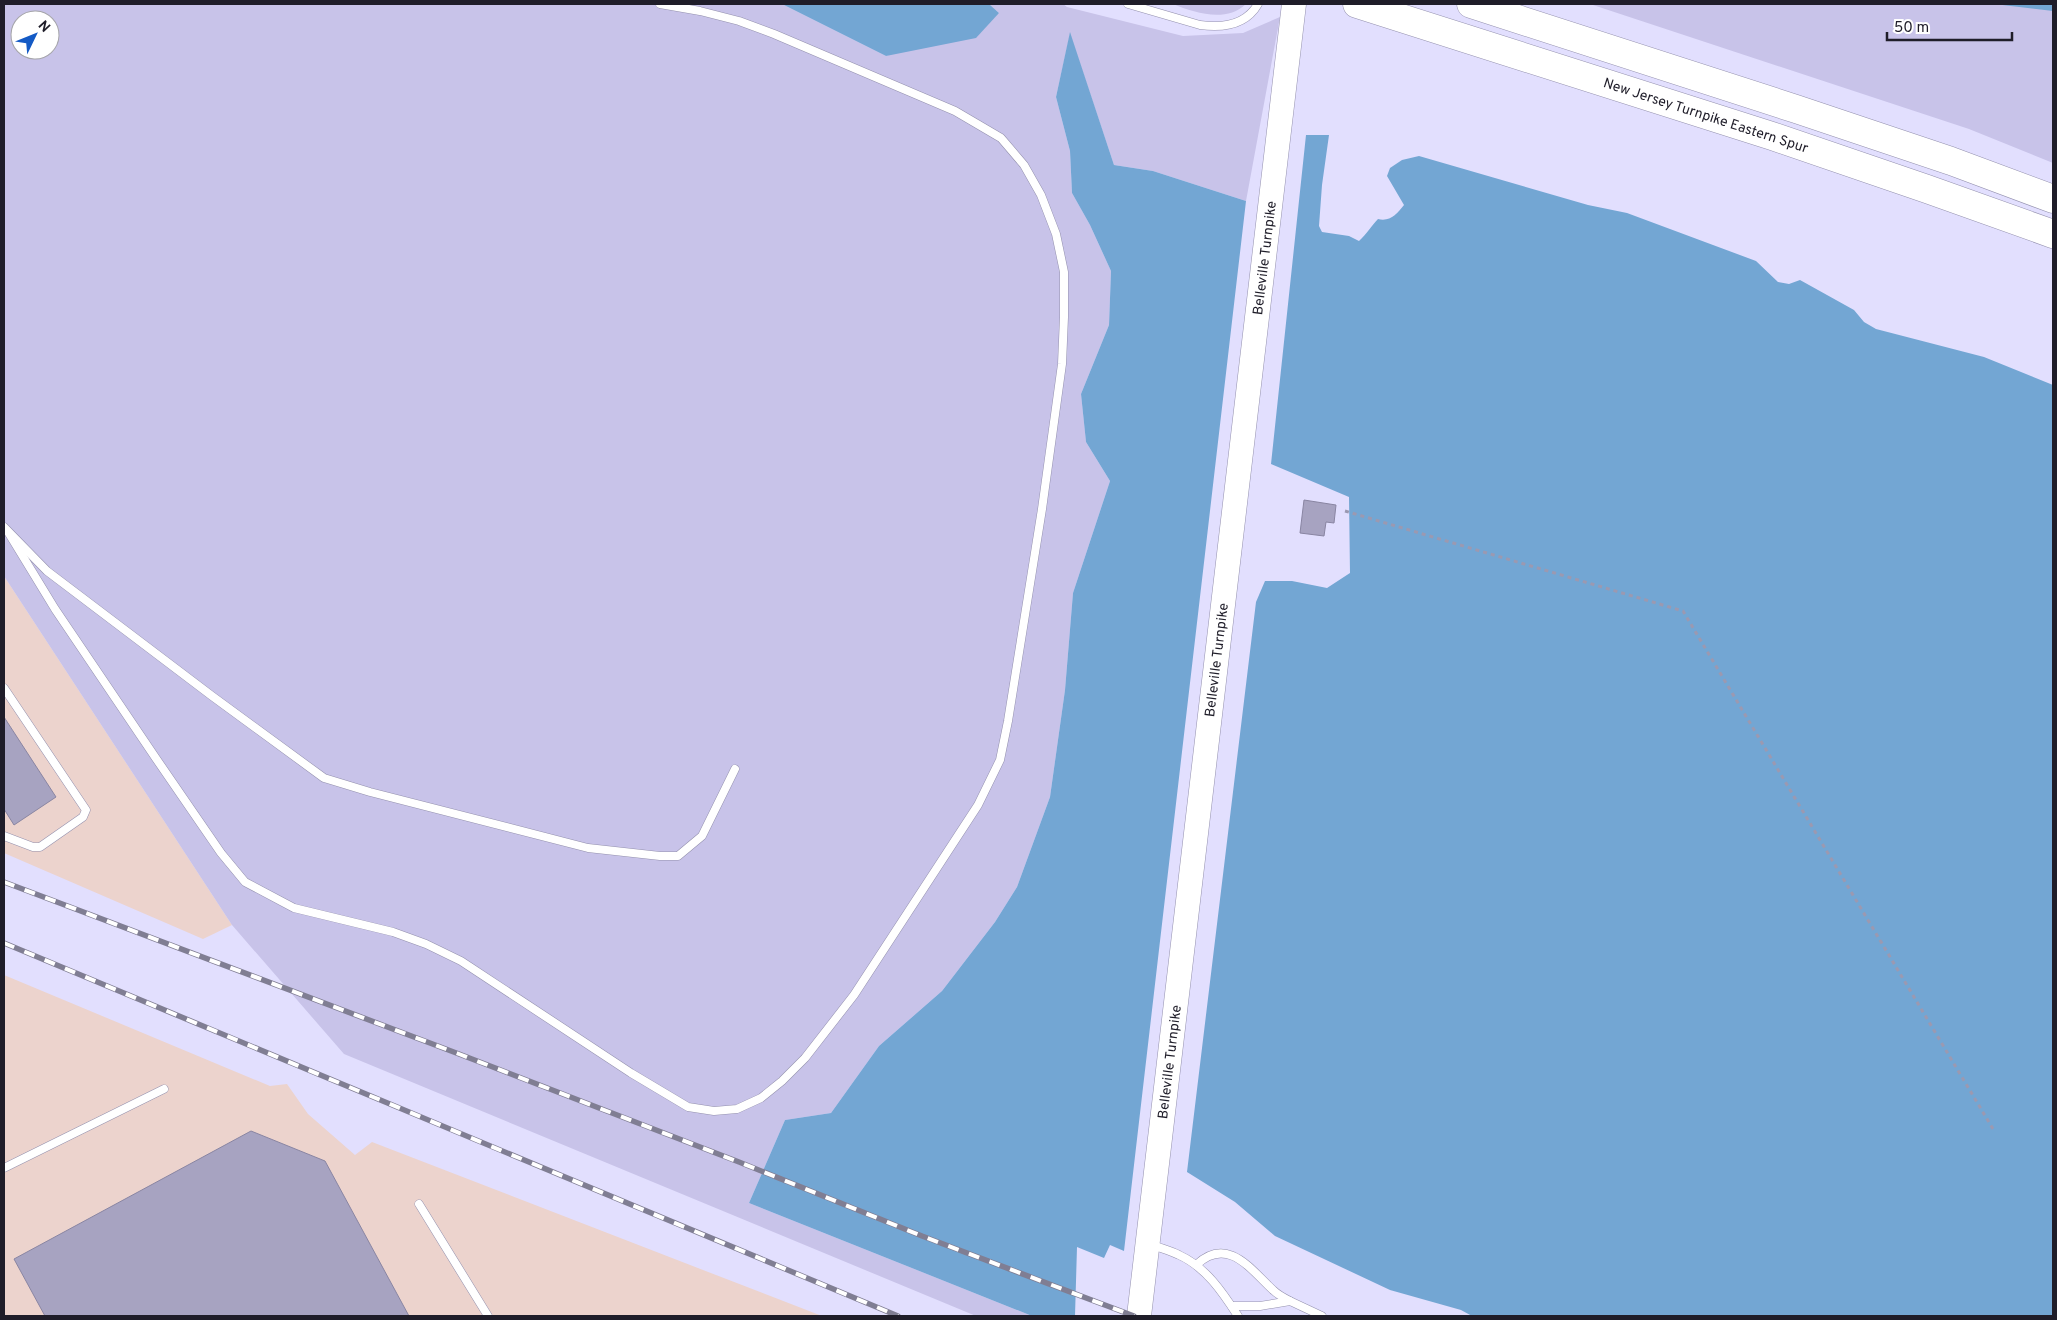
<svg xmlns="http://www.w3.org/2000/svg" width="2057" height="1320" viewBox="0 0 2057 1320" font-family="Overpass,sans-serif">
	<rect width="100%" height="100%" fill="#e2dffe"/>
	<!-- industrial -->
	<g fill="#ecd3cd">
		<path d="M4 576 232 925 203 939 4 853Z"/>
		<path d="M4 975 270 1086 287 1084 308 1114 355 1155 372 1142 822 1316H4Z"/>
	</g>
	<!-- green -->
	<g fill="#c8c3e9" fill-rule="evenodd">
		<path d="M4 4H782L886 56 999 13 989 4H1063L1067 7 1183 36 1243 33 1280 17 1246 201 1153 171 1114 165 1070 34 1056 97 1070 151 1072 193 1090 225 1111 271 1109 325 1081 394 1086 442 1110 481 1073 593 1065 690 1050 797 1017 887 995 922 942 991 879 1046 831 1113 785 1120 749 1203 1032 1316H976L344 1054 232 925 4 576ZM20 20H50V50H20Z"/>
		<path d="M1173 4H1246C1226 23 1195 13 1173 4Z"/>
		<path d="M1590 4H2053V163L1969 129Z"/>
	</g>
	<!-- water -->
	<g fill="#73a6d3">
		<path d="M782 4H989L999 13 976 38 886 56Z"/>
		<path d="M1994 4H2053V11Z"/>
		<path d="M1070 32 1114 165 1153 171 1246 201 1124 1251 1110 1245 1104 1258 1077 1247 1075 1316H1032L749 1203 785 1120 831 1113 879 1046 942 991 995 922 1017 887 1050 797 1065 690 1073 593 1110 481 1086 442 1081 394 1109 325 1111 271 1090 225 1072 193 1070 151 1056 97Z"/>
		<path d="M1306 135H1329L1322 185 1319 226 1322 232 1349 236 1359 241C1367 234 1371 226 1378 219 1390 222 1397 214 1404 205L1387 176 1390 168 1402 160 1419 156 1588 205 1627 213 1756 261 1778 282 1789 284 1800 280 1854 310 1864 322 1876 329 1984 357 2053 385V1316H1472L1461 1310 1390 1290 1275 1236 1235 1202 1187 1172 1256 602 1265 581H1292L1327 588 1350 573 1349 497 1271 464Z"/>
	</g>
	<!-- building -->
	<g fill="#a7a3c1" stroke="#8985a2">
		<path d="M1304 500 1336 505 1334 523 1326 522 1324 536 1300 533Z"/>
		<path d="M4 717 56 797 14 825 4 809Z"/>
		<path d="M251 1131 325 1161 409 1316H45L14 1259Z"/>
	</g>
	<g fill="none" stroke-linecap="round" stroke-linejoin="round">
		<!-- service casing -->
		<g stroke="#9491ae" stroke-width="9">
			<g id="service">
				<path d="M1128 4 1200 25C1222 28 1246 25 1258 4"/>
				<path d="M4 527 47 571 212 696 324 778 370 792 588 848 660 856H678L702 836 735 769"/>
				<path d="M8 532 55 609 155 757 221 853 245 882 294 908 393 932 426 944 461 961 631 1073 688 1107 714 1111 737 1109 761 1098 782 1081 805 1058 854 995 978 805 1000 760 1008 721 1042 509 1062 364 1064 317V272L1056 234 1041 195 1024 165 1001 138 955 111 774 34 739 21 700 11 660 4"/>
				<path d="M4 688 86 810 83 817 40 847H33L4 836"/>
				<path d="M4 1168 164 1089"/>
				<path d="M419 1204 488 1316"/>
				<path d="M1150 1244C1159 1248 1170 1250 1179 1255 1206 1267 1223 1293 1238 1316"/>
				<path d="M1196 1265C1228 1235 1251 1270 1273 1290 1278 1295 1284 1298 1290 1301"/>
				<path d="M1232 1306H1260L1290 1301 1322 1316"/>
			</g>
		</g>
		<!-- primary casing -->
		<g stroke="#9491ae" stroke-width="25">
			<path id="primary" d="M1139 1316 1294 4"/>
		</g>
		<!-- motorway casing -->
		<g stroke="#9491ae" stroke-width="29">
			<g id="motorway">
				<path d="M1357 4 1772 136 1927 189 2053 234"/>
				<path d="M1471 4 1796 109 1951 161 2053 199"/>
			</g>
		</g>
		<!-- path -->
		<path stroke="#9b99b1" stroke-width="3" stroke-dasharray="4 4" stroke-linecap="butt" d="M1345 511 1683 611 1993 1129"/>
		<!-- service -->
		<use href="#service" stroke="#fff" stroke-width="8"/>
		<!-- primary -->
		<use href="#primary" stroke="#fff" stroke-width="24"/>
		<!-- motorway -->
		<use href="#motorway" stroke="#fff" stroke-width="28"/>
		<!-- rail casing -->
		<g stroke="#807e93" stroke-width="5.5">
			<g id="rail">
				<path d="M4 882 459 1054 739 1162 922 1236 1134 1316"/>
				<path d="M4 943 898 1316"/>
			</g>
		</g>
		<!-- rail -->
		<use href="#rail" stroke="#fff" stroke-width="4" stroke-dasharray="11" stroke-linecap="butt"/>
	</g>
	<g text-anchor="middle" stroke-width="4.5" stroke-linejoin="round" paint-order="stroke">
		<!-- street labels -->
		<g font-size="14" fill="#1f1d29" stroke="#fff">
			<text transform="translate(1706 115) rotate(18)" y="5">New Jersey Turnpike Eastern Spur</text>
			<text transform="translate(1264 258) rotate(-83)" y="5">Belleville Turnpike</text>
			<text transform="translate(1216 660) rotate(-83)" y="5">Belleville Turnpike</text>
			<text transform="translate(1169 1062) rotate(-83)" y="5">Belleville Turnpike</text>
		</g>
	</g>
	<!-- border -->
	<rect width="2057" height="1320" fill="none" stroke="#1f1d29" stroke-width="10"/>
	<!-- north arrow -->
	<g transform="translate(35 35) rotate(47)"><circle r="24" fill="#ffffff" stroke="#a5a5a9"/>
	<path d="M0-4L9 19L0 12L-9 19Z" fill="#145ac5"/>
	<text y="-8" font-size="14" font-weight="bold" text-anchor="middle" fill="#1f1d29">N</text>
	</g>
	<!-- scale -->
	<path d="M1887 32v8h125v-8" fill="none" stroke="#1f1d29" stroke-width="2.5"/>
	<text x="1894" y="32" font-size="15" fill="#1f1d29" stroke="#ffffff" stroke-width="4" paint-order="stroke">50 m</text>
</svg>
